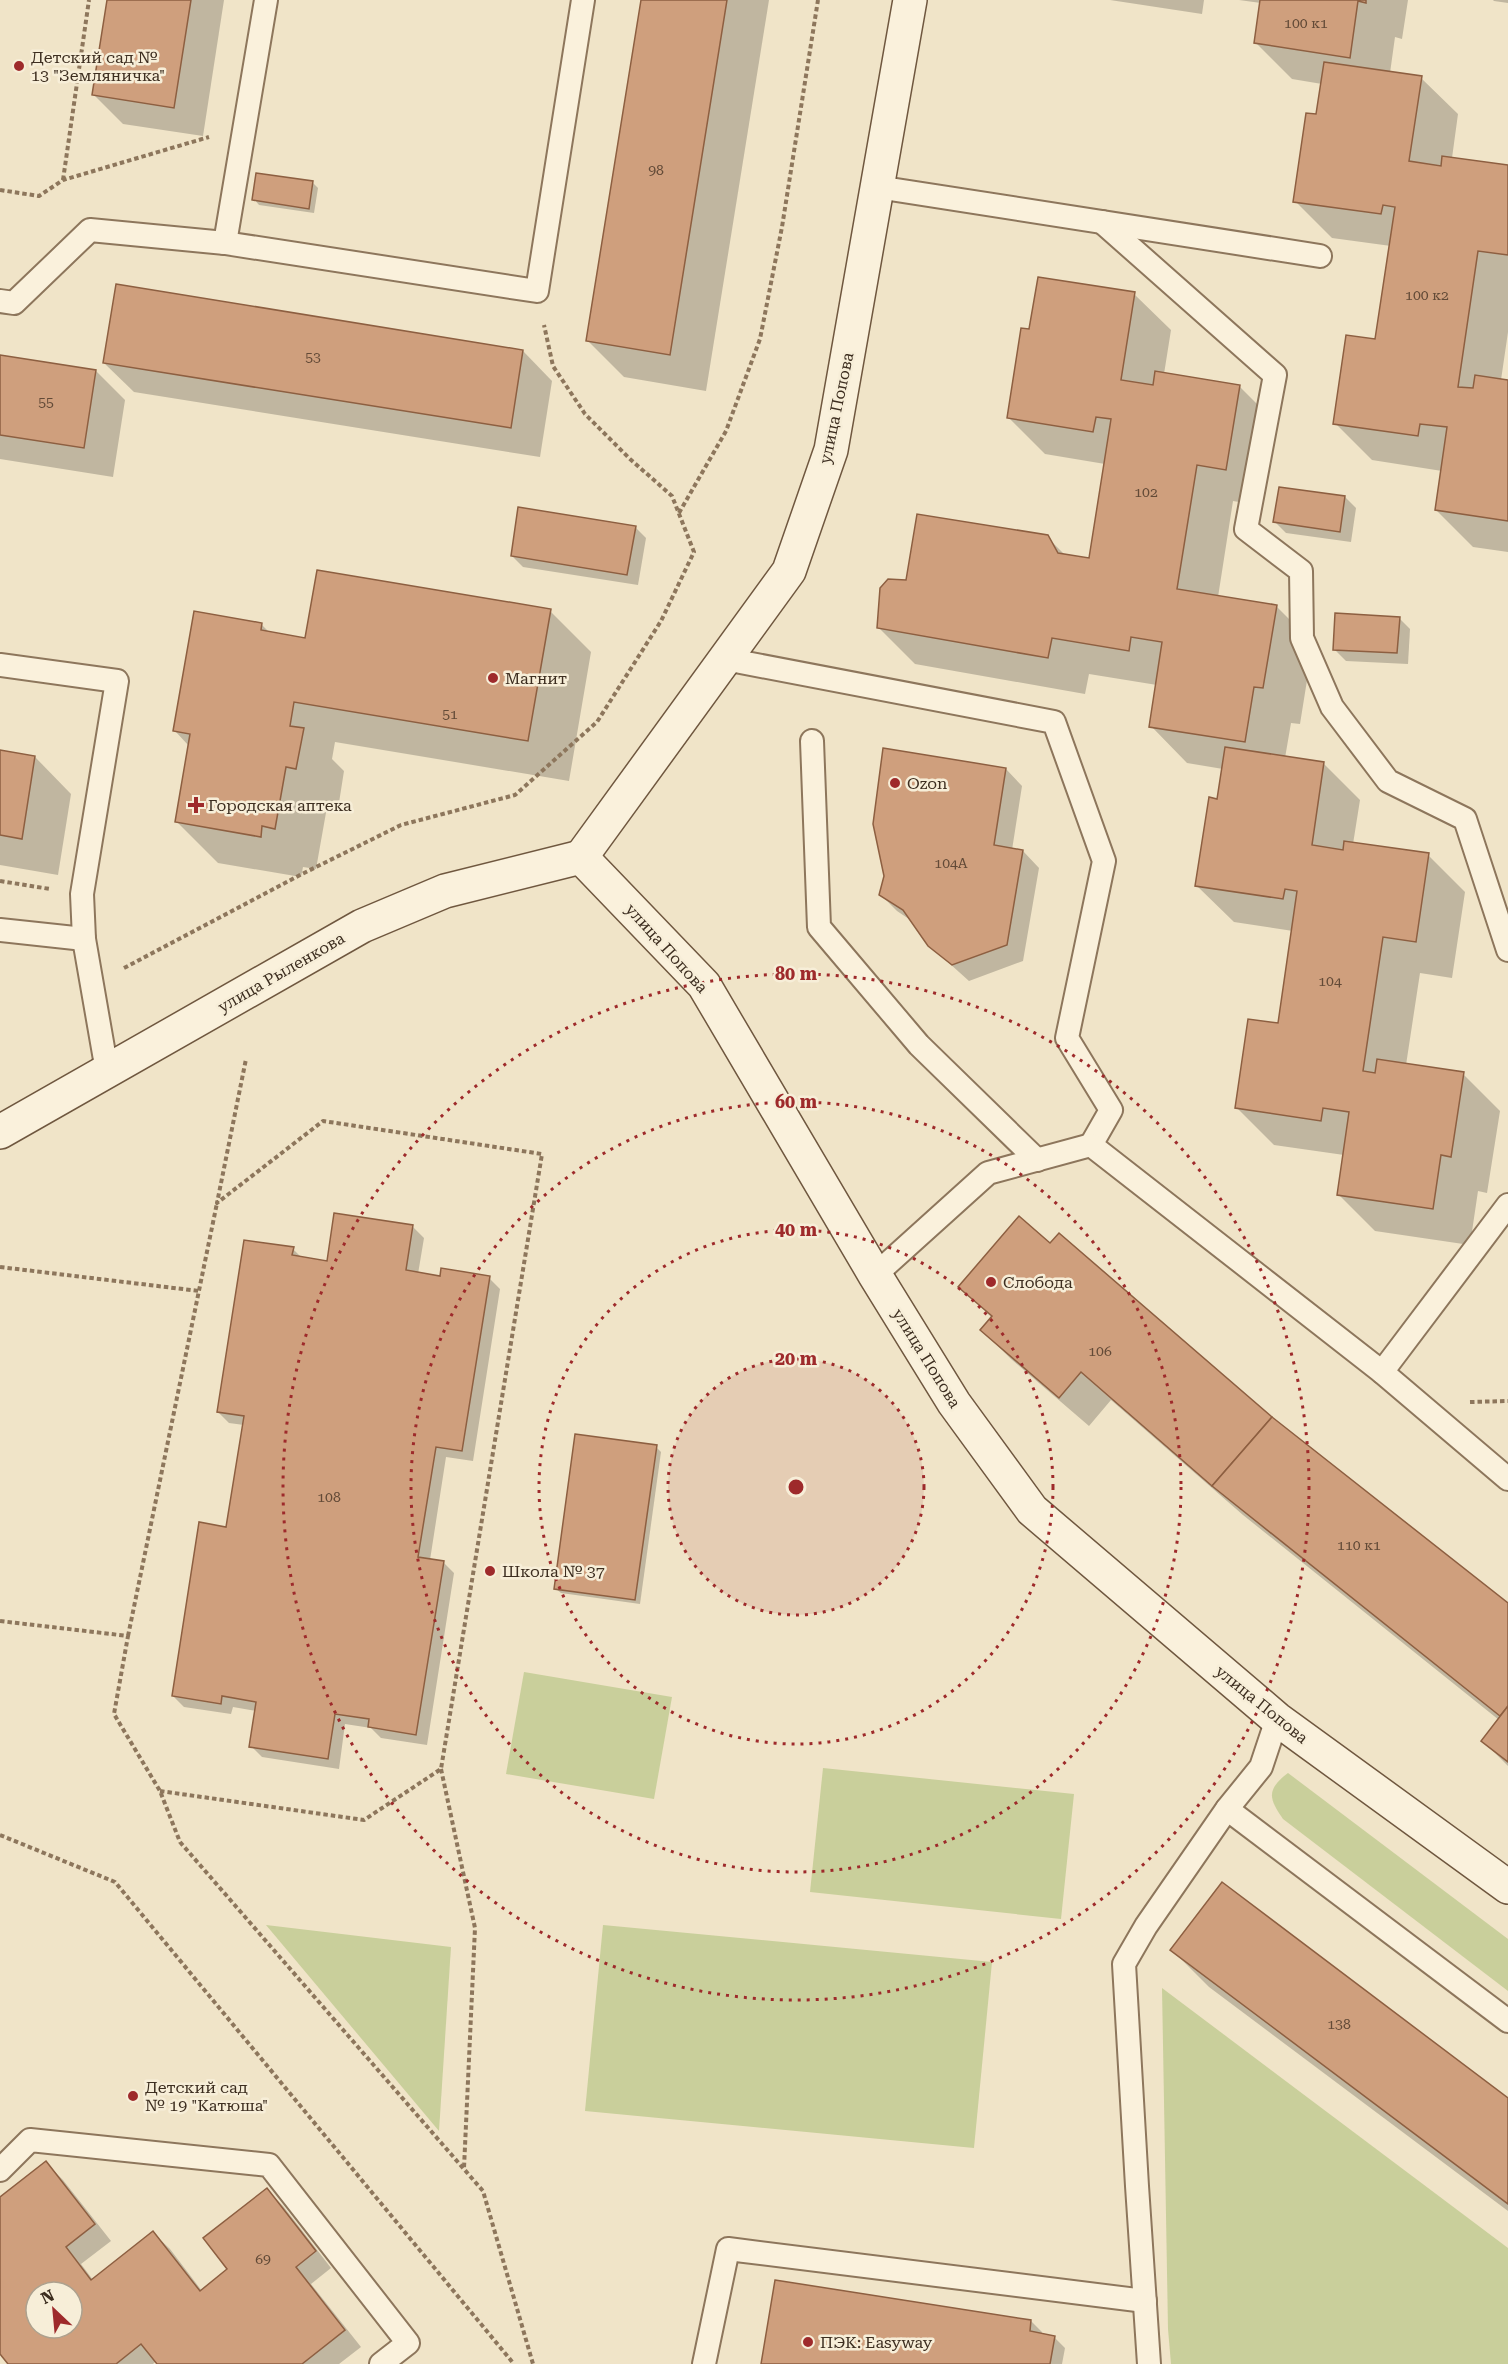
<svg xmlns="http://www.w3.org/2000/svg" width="1508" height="2364" viewBox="0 0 1508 2364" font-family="'Roboto Serif',serif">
	<rect width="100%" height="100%" fill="#f0e4c8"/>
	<!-- green -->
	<g fill="#c9cf9b">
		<path d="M524 1672 672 1697 654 1799 506 1774Z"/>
		<path d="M823 1768 1074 1794 1061 1919 810 1892Z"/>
		<path d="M1288 1773 1508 1939V1991L1283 1819C1268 1798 1267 1789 1288 1773Z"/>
		<path d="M266 1925 451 1947 439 2131Z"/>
		<path d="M603 1925 992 1962 974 2148 585 2111Z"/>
		<path d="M1162 1988 1508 2248V2364H1171L1168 2329Z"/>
	</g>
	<!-- shadow -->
	<g fill="#0003" fill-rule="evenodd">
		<path d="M108 0H224L203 136 123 124 94 95Z"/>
		<path d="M643 0H769L706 391 624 377 587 340Z"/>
		<path d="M1110 0H1204L1202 14Z"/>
		<path d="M1239 0H1408L1402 39 1395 37 1390 73 1421 78 1458 114 1452 158 1508 167V332L1501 380 1508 381V552L1473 547 1436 510 1442 471 1372 460 1335 423 1377 341 1391 246 1332 238 1295 201 1318 116 1322 84 1292 79 1255 42 1261 3Z"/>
		<path d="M1493 0H1508V3L1494 1Z"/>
		<path d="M313 183 318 188 314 213 259 205 254 199Z"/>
		<path d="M1134 294 1171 330 1164 374 1239 386 1276 423 1262 506 1233 501 1218 597 1276 606 1313 643 1300 724 1291 723 1285 758 1323 763 1360 800 1353 844 1428 855 1465 892 1452 978 1420 973 1406 1065 1463 1074 1500 1111 1487 1193 1478 1191 1470 1245 1375 1231 1338 1194 1344 1155 1274 1145 1237 1108 1279 1025 1293 931 1234 922 1197 886 1218 800 1223 769 1187 763 1151 726 1157 685 1089 674 1085 694 915 664 878 627 907 581 1047 537 1066 556 1090 559 1105 464 1045 454 1008 417 1031 330Z"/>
		<path d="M523 351 552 381 540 457 134 392 104 363Z"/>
		<path d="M0 356 96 371 125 400 113 477 0 459Z"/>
		<path d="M1345 497 1356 508 1351 542 1286 533 1275 522Z"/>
		<path d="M635 527 646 538 638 585 523 567 512 556Z"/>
		<path d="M550 611 591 652 569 781 335 742 332 759 344 771 338 809 327 807 316 869 303 867 301 877 218 863 176 821 189 746 175 731 261 624 270 633 306 639Z"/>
		<path d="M1399 618 1410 629 1408 664 1346 661 1335 650Z"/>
		<path d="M0 751 35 757 71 794 58 875 0 865Z"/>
		<path d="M1006 769 1022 786 1012 850 1023 851 1039 868 1023 961 969 981 929 945 912 921 897 911 881 895 886 876Z"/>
		<path d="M413 1227 424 1238 418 1274 442 1278H489L500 1289 473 1461 446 1457 430 1560 443 1562 454 1573 427 1745 381 1738 371 1728 345 1724 339 1769 262 1757 251 1746 256 1711 233 1707 231 1714 184 1707 173 1696 227 1528 244 1425 229 1423 218 1412 293 1249 302 1258 328 1262Z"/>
		<path d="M1050 1245 1508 1605V1766L1483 1741 1499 1720 1243 1515 1111 1400 1089 1426 1011 1359 982 1330 992 1318 960 1286Z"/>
		<path d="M656 1447 661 1452 640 1604 561 1593 555 1588Z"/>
		<path d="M1172 1950 1508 2099V2211L1209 1987Z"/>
		<path d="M46 2163 63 2180 111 2241 81 2264 93 2280 153 2233 170 2249 202 2291 230 2270 267 2190 283 2206 331 2268 311 2284 361 2347 339 2364H158L156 2361 153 2364H10L0 2351V2199ZM36 2292H72V2328H36Z"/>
		<path d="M1031 2321 1042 2332 1041 2335 1054 2337 1065 2348 1062 2364H763Z"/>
	</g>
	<!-- building -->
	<g fill="#cf9f7d" stroke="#8d5f41" stroke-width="1.5" fill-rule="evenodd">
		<path d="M107 0H191L174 108 92 95Z"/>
		<path d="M641 0H727L670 355 586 341Z"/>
		<path d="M1260 0H1366V3L1358 1 1350 58 1254 43Z"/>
		<path d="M1324 62 1422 76 1409 161 1441 166 1442 156 1508 165V255L1478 251 1458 387 1473 388 1475 375 1508 380V521L1435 510 1447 427 1420 424 1418 436 1333 424 1346 335 1375 339 1395 207 1383 205 1381 214 1293 202 1306 113 1316 114Z"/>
		<path d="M256 173 313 181 309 209 252 200Z"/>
		<path d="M1038 277 1135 292 1121 380 1153 385 1155 371 1240 385 1226 470 1197 465 1177 589 1277 605 1263 688 1254 687 1245 742 1149 727 1162 642 1131 637 1129 651 1052 638 1048 658 877 628 880 588 888 579 906 580 917 514 1048 535 1058 553 1089 558 1111 419 1096 417 1093 432 1007 418 1021 328 1029 329Z"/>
		<path d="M116 284 523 350 511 428 103 363Z"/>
		<path d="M0 355 96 370 84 448 0 435Z"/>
		<path d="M1279 487 1345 496 1340 532 1273 522Z"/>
		<path d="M518 507 636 526 627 575 511 556Z"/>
		<path d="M317 570 551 609 528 741 294 702 290 726 304 728 296 769 286 767 275 829 262 826 261 837 175 822 190 734 173 731 194 611 262 623 261 630 305 638Z"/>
		<path d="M1335 613 1400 617 1397 653 1333 650Z"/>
		<path d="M1225 747 1324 762 1312 845 1343 850 1344 841 1429 853 1416 942 1383 937 1363 1071 1375 1073 1377 1059 1464 1072 1451 1157 1441 1155 1433 1209 1337 1195 1349 1112 1323 1108 1321 1121 1235 1108 1248 1019 1278 1023 1297 891 1285 889 1283 899 1195 886 1209 797 1217 799Z"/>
		<path d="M883 748 1006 768 994 845 1023 850 1007 945 952 965 928 946 903 910 879 895 884 876 873 824Z"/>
		<path d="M0 750 35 756 22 839 0 835Z"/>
		<path d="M334 1213 413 1225 406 1270 440 1276 441 1268 490 1276 462 1451 436 1447 418 1557 444 1561 416 1735 368 1727 369 1719 335 1714 328 1759 249 1747 256 1702 222 1696 221 1704 172 1696 199 1522 226 1527 244 1416 217 1412 244 1240 294 1247 292 1255 327 1261Z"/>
		<path d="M1019 1216 1050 1243 1059 1233 1272 1417 1212 1486 1081 1372 1059 1398 980 1330 992 1316 958 1287Z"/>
		<path d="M1272 1417 1508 1603V1706L1500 1716 1212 1486Z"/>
		<path d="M575 1434 657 1445 635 1600 554 1589Z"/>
		<path d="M1508 1706V1762L1481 1741Z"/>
		<path d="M1222 1882 1508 2098V2204L1170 1950Z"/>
		<path d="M46 2161 95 2224 66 2247 91 2280 153 2231 200 2291 227 2269 203 2238 267 2188 316 2251 296 2267 345 2330 302 2364H157L141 2344 116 2364H8L0 2354V2197ZM36 2292H72V2328H36Z"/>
		<path d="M775 2280 1031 2320 1030 2331 1055 2336 1050 2364H761Z"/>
	</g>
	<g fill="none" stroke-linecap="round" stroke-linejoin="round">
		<!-- lane casing -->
		<g stroke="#8d765c" stroke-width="26">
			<g id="lane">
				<path d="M877 187 1320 256"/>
				<path d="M1102 222 1275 375 1246 529 1301 571 1302 638 1332 707 1388 781 1465 819 1508 950"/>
				<path d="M225 243 266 0"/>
				<path d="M0 301 14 303 90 230 225 243 537 291 583 0"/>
				<path d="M725 659 1054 722 1104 861 1067 1038 1111 1110 1091 1145"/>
				<path d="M0 665 117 681 82 894 84 939 107 1071"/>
				<path d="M812 741 819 927 919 1045 1037 1160"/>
				<path d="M0 930 84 939"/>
				<path d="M875 1275 988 1173 1091 1145 1382 1372 1508 1479"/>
				<path d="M1382 1372 1508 1205"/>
				<path d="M1227 1809 1508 2021"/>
				<path d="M0 2170 30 2140 269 2165 408 2343 381 2364"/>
				<path d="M704 2364 728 2249 1145 2301"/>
				<path d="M1149 2364 1137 2186 1124 1964 1146 1926 1227 1809 1261 1767 1277 1719"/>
			</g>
		</g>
		<!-- secondary casing -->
		<g stroke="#6f573f" stroke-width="36">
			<g id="secondary">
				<path d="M581 857 704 985 875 1275 954 1403 1032 1510 1277 1719 1508 1887"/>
				<path d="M581 857 789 571 831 450 910 0"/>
				<path d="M0 1132 362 926 445 891 581 857"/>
			</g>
		</g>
		<!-- path -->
		<g stroke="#8d765c" stroke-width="4" stroke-dasharray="4.5 3" stroke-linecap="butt">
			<path d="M63 180 89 0"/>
			<path d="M0 190 39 196 63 180 209 137"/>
			<path d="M679 513 726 431 760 339 782 227 818 0"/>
			<path d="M0 881 50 889"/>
			<path d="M124 968 302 874 401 825 515 795 597 722 661 621 694 552 672 496 630 459 585 414 553 366 544 325"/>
			<path d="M0 1267 199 1291"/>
			<path d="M1470 1402 1508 1401"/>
			<path d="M0 1621 128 1636 114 1714 160 1791 180 1842 483 2191 533 2364"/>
			<path d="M128 1636 217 1203"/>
			<path d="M441 1769 475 1928 464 2168"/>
			<path d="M160 1791 364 1820 441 1769 542 1154 323 1121 217 1203 246 1059"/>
			<path d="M0 1835 115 1882 514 2364"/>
		</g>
		<!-- lane -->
		<use href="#lane" stroke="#faf1dc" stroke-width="22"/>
		<!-- secondary -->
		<use href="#secondary" stroke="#faf1dc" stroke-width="33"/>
	</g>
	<!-- distance rings -->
	<circle cx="796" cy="1487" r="128" fill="#9e2a2b" fill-opacity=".12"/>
	<g fill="none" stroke="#9e2a2b" stroke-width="3" stroke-dasharray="3 6">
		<circle cx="796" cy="1487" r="128"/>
		<circle cx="796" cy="1487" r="257"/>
		<circle cx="796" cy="1487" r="385"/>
		<circle cx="796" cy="1487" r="513"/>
	</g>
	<!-- markers -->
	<g fill="#9e2a2b" stroke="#f7eed8" stroke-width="2">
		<circle cx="19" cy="66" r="6"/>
		<circle cx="493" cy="678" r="6"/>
		<circle cx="895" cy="783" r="6"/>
		<path d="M193 796h6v6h6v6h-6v6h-6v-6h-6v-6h6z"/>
		<circle cx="991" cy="1282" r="6"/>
		<circle cx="490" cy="1571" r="6"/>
		<circle cx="133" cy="2096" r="6"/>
		<circle cx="808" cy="2342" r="6"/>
	</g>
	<g text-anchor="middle" stroke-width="5" stroke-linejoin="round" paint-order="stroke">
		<!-- number labels -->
		<g font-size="14" fill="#624a37">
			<text x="1306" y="28">100 к1</text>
			<text x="656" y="175">98</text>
			<text x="1427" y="300">100 к2</text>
			<text x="313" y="362">53</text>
			<text x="46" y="407">55</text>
			<text x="1146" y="497">102</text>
			<text x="450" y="719">51</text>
			<text x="951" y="868">104А</text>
			<text x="1330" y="986">104</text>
			<text x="1100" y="1356">106</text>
			<text x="329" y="1502">108</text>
			<text x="1359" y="1550">110 к1</text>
			<text x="1339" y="2029">138</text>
			<text x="263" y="2264">69</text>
		</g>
		<!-- poi labels -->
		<g font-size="16" fill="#3d2e20" stroke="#f7eed8" text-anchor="start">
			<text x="31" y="63">Детский сад №<tspan x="31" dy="18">13 "Земляничка"</tspan></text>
			<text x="505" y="684">Магнит</text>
			<text x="907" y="789">Ozon</text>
			<text x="208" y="811">Городская аптека</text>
			<text x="1003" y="1288">Слобода</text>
			<text x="502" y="1577">Школа № 37</text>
			<text x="145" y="2093">Детский сад<tspan x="145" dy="18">№ 19 "Катюша"</tspan></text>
			<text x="820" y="2348">ПЭК: Easyway</text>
		</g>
		<!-- street labels -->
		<g font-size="16" fill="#3d2e20" stroke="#f7eed8">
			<text transform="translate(836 408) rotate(-78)" y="6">улица Попова</text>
			<text transform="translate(667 948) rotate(48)" y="6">улица Попова</text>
			<text transform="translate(281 972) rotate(-30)" y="6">улица Рыленкова</text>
			<text transform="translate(927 1358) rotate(58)" y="6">улица Попова</text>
			<text transform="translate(1262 1704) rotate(39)" y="6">улица Попова</text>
		</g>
	</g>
	<circle cx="796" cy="1487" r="9" fill="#9e2a2b" stroke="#f7eed8" stroke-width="3"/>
	<g font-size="18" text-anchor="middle" font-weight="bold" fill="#9e2a2b" stroke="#f7eed8" stroke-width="5" stroke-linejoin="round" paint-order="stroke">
		<text x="796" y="980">80 m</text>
		<text x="796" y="1108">60 m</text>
		<text x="796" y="1236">40 m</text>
		<text x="796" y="1365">20 m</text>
	</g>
	<!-- north arrow -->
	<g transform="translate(54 2310) rotate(334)"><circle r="28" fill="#f7eed8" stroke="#ada18e" stroke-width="1.5"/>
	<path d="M0-4.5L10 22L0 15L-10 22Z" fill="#9e2a2b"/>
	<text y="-9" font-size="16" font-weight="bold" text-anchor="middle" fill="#3d2e20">N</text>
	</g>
</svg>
